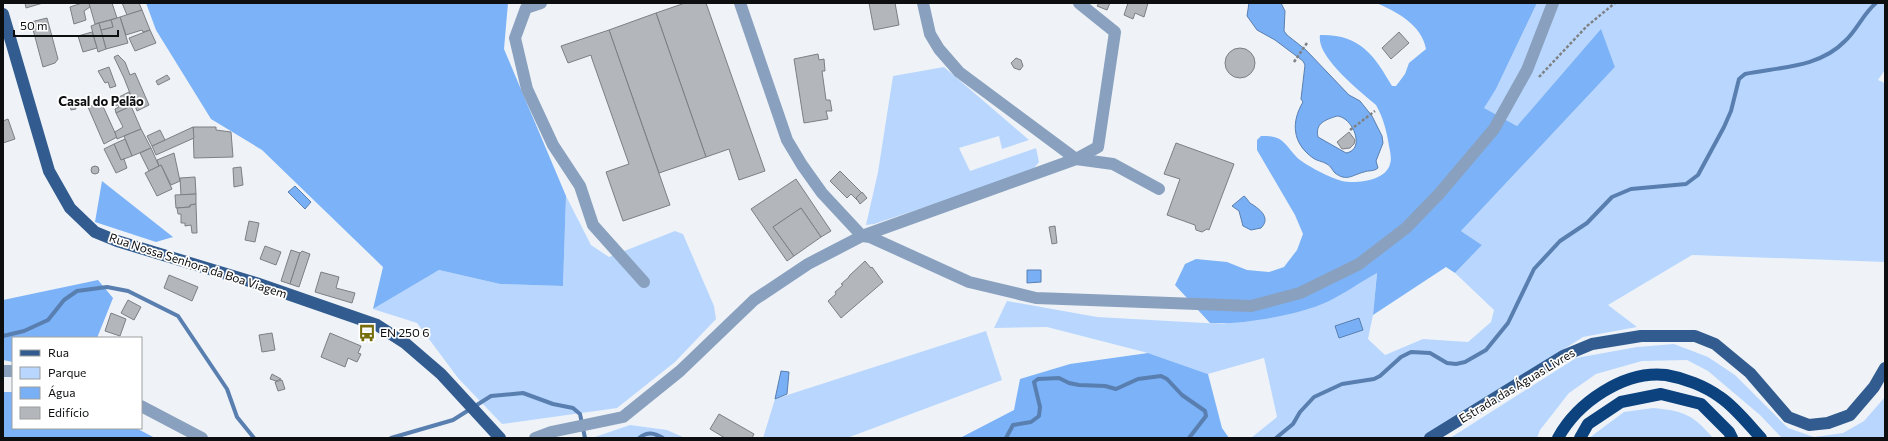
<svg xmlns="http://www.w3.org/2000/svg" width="1888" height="441" viewBox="0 0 1888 441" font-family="Commissioner,sans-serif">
	<rect width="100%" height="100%" fill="#eff3f7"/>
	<!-- green -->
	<g fill="#b9d7fe">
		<path d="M1537 3H1885V70L1878 80 1885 83V262L1692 255 1608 305 1637 327 1583 337 1425 438H1251L1277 417 1264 358 1208 374 1148 353 1047 327 994 328 1007 301 1097 317 1223 324 1326 302 1377 272 1373 315 1368 339 1385 355 1423 339 1468 342 1491 322 1494 310 1455 273 1482 245 1461 231 1615 67 1601 30 1517 126 1483 108 1496 89Z"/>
		<path d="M944 67 1029 140 1002 149 999 136 959 148 970 171 1036 148 1039 162 1031 172 874 224 866 225 878 172 893 76Z"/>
		<path d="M566 196 591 245 609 257 675 231 683 234 714 306 716 319 675 362 617 408 502 424 458 378 417 323 373 309 439 270 500 284 563 286Z"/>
		<path d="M986 331 1002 380 847 438H763L775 399Z"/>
		<path d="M1674 344 1708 357 1735 375 1788 428 1814 437 1843 433 1864 421 1885 397V438H1782L1760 415 1708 371 1687 360 1642 361 1596 374 1569 393 1540 430 1537 438H1450L1576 358 1637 347Z"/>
		<path d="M1653 408C1684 411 1692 414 1713 438H1589L1624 412Z"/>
		<path d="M630 425 667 430 685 438H592Z"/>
	</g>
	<!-- forest -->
	<g fill="#7cb2f7">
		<path d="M146 3H508L504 49 566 196 563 286 500 284 439 270 373 309 383 267 262 150 211 119 156 30Z"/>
		<path d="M1376 3H1537L1496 89 1484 108 1517 126 1601 29 1615 67 1461 231 1482 245 1455 273 1446 267 1373 315 1377 273C1360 282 1344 294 1327 302 1299 315 1240 325 1210 323L1175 285 1185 264 1196 259 1227 262 1247 270 1269 272 1284 267 1297 250 1303 234 1295 215 1257 150V140L1261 136C1268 136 1275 136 1281 140 1289 146 1293 155 1300 160 1309 167 1331 178 1342 181 1356 184 1386 181 1390 164 1392 159 1390 151 1389 146 1387 132 1383 117 1376 105 1360 91 1316 57 1320 35 1360 34 1374 55 1392 86H1396L1405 74 1409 63 1426 49C1422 25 1396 11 1376 3Z"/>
		<path d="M102 181 173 237 156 242 95 222Z"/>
		<path d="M98 280 113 298 97 338H13V362L3 360V300Z"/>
		<path d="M1148 353 1208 374 1222 428 1229 438H960L1014 410 1020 379 1070 364Z"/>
		<path d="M3 392H13V428H136L155 438H3Z"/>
	</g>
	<!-- water -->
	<g fill="#79aff4" stroke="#597fb0" fill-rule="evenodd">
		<path d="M1249 3H1281L1285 11 1284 31 1287 35 1306 50 1349 95 1360 101 1372 116 1382 136 1383 143 1376 161 1378 168C1373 172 1369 170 1364 172 1352 175 1347 182 1335 173 1332 170 1331 166 1327 164 1322 161 1317 161 1313 158 1292 143 1291 122 1303 102L1301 99 1305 65 1303 61 1275 40 1257 30 1247 16ZM1337 116C1353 117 1366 150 1346 153L1318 137C1315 123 1325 120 1337 116Z"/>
		<path d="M295 186 311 202 305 209 288 192Z"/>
		<path d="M1244 196C1247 198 1248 201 1250 203 1258 208 1272 217 1261 228L1251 230 1243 226 1239 211 1232 206Z"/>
		<path d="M1027 270H1041V282L1027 283Z"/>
		<path d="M1359 318 1363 330 1339 338 1335 326Z"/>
		<path d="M781 371 789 372 787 394 775 399Z"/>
	</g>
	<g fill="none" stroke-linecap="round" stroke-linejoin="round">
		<!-- stream -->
		<g stroke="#597fb0" stroke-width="4">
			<path d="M3 336 24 331 48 320 64 300 77 291 107 287 128 291 178 316 227 389 237 417 254 438"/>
			<path d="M391 438 453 420 491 396 523 393 553 404 573 408 580 414 585 438"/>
			<path d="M639 438C648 431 654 433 663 438"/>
			<path d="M1006 438 1013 425 1031 422 1039 416 1040 407 1034 382 1038 379 1059 378 1069 383 1079 385 1105 386 1116 389 1138 379 1161 376 1167 379 1182 395 1205 411 1206 416 1189 438"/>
			<path d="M1276 438 1293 424 1300 412 1314 397 1342 384 1374 379 1380 376 1401 357 1411 352 1430 353 1447 363 1456 364 1465 362 1486 350 1508 323 1534 269 1560 241 1587 223 1612 197 1631 189 1686 184 1698 175 1724 127 1731 111 1739 79 1745 74C1779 67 1819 68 1845 41 1857 30 1863 14 1876 3"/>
		</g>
	</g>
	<!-- building -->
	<g fill="#b3b7bb" stroke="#7c7f83">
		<path d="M25 3H43L26 8Z"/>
		<path d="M82 3H89L90 7 84 11 86 20 74 24 70 7Z"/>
		<path d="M89 3H112L117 18 95 24Z"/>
		<path d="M122 3H139L142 10 127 15Z"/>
		<path d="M685 3H706L765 171 739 180 729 149 706 157 656 13Z"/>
		<path d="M869 3H895L899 25 874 30Z"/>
		<path d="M1099 3H1110L1107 10 1097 6Z"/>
		<path d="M1128 3H1148L1144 17 1135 13 1133 19 1124 15Z"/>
		<path d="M142 10 150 30 143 32 142 30 126 35 120 17Z"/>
		<path d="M656 13 706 157 659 173 609 30Z"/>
		<path d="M120 17 128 43 106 49 101 30 113 27 111 20Z"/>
		<path d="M47 18 58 59 55 63 43 67 31 22Z"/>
		<path d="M111 20 113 27 101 30 99 23Z"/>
		<path d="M99 23 106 49 98 52 91 26Z"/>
		<path d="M150 30 156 43 135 51 129 38Z"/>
		<path d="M609 30 670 205 623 221 606 172 629 164 592 59 591 55 568 63 561 46Z"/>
		<path d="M92 32 97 48 83 52 78 36Z"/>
		<path d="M1399 32 1409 43 1391 59 1382 48Z"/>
		<circle cx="1240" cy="63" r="15"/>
		<path d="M818 54 819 60 824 59 825 71H822L826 100H830L832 111H826L828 119 804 123 794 59Z"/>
		<path d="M118 55 125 62 130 75 135 73 149 105 137 111 124 78 114 57Z"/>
		<path d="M1016 58 1021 60 1023 66 1020 70 1014 68 1011 63Z"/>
		<path d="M109 67 116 86 110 88 108 82 105 83 98 71Z"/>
		<path d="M167 75 170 79 158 85 156 81Z"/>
		<path d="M129 92 135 105 116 113 115 109 119 107 118 105 113 106 111 101Z"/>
		<path d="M74 101 76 109 71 110 69 102Z"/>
		<path d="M101 102 117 137 104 144 88 107Z"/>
		<path d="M131 106 141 129 117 139 115 132 123 127 116 113Z"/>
		<path d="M8 119 15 139 3 143V121Z"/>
		<path d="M193 127H216V130L231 132 233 157 194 158Z"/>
		<path d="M193 127 194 138 156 155 152 146Z"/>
		<path d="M141 129 151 148 132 156 124 136Z"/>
		<path d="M160 130 165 140 152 146 147 136Z"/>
		<path d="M1349 132 1355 140 1354 144 1350 148 1342 149 1337 142Z"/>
		<path d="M125 139 132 156 121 160 114 144Z"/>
		<path d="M1176 143 1234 164 1209 230 1207 229 1202 232 1196 230 1195 225 1167 215 1180 179 1164 174Z"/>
		<path d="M114 144 121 160 124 159 127 168 116 173 104 149Z"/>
		<path d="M151 148 159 166 149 171 140 153Z"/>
		<path d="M174 153 180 181 171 185 161 165 159 166 157 160Z"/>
		<path d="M161 165 172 189 157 196 145 173Z"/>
		<circle cx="95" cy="170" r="4"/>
		<path d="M241 167 243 185 234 187 233 168Z"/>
		<path d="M840 171 865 196 859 202 851 194 847 198 830 181Z"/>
		<path d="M195 177 196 194 181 195 180 178Z"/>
		<path d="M796 179 831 231 821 237 801 208 773 227 794 256 787 261 751 209Z"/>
		<path d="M862 192 867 198 860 204 856 198Z"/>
		<path d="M196 194V204L190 205V207L176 208 175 195Z"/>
		<path d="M196 204 197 233H192L191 225 185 226V223H181V214H178L177 208 190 207V205Z"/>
		<path d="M801 208 821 237 794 256 773 227Z"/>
		<path d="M249 221 259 223 255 242 245 240Z"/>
		<path d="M1055 226 1057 243 1052 244 1049 227Z"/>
		<path d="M265 246 281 252 276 265 260 259Z"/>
		<path d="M291 250 300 253 290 284 281 281Z"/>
		<path d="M302 251 310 254 299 287 290 284 300 253Z"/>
		<path d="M865 261 871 268 872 267 883 282 841 318 828 301 836 294 835 292 843 285 841 284 849 277V276Z"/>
		<path d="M321 272 339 277 336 288 355 293 352 303 315 292Z"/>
		<path d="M169 275 198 287 192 301 164 288Z"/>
		<path d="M128 300 141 307 134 320 121 313Z"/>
		<path d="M111 313 126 319 120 336 105 331Z"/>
		<path d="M272 333 275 350 262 352 259 335Z"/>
		<path d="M330 333 361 346 358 353 361 354 357 362 348 358 345 367 321 357Z"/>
		<path d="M272 374 281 379 276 381 270 379Z"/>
		<path d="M282 380 285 389 278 391 275 382Z"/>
		<path d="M719 414 754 434 752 438H725L710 429Z"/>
	</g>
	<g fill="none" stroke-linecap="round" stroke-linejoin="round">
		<!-- path -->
		<g stroke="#7f8285" stroke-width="2.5" stroke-dasharray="3 2" stroke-linecap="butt">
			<path d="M1294 62 1307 43"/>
			<path d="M1539 77 1587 26 1615 3"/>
			<path d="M1350 130 1375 111"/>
		</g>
		<!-- minor -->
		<g stroke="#89a1bf" stroke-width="12">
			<path d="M541 3 526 8 515 38 527 89 553 145 580 186 593 225 644 282"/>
			<path d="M740 3 787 140 802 165 822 193 862 236 1076 159 1098 147 1115 32 1079 3"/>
			<path d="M923 3 930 34 939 49 959 72 1076 159 1113 164 1159 189"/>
			<path d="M3 371H13"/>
			<path d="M141 406 202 438"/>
			<path d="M535 438 551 432 623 417 680 371 754 300 808 264 862 236 870 237 969 282 1036 298 1251 306 1300 293 1359 264 1406 228 1439 194 1494 129 1527 70 1553 3"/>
		</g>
		<!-- major -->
		<g stroke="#325c90" stroke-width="12">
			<path d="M3 14 49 171 70 208 95 232 117 241 256 283 377 325 405 343 441 374 500 438"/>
			<path d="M1430 438 1563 356 1592 344 1641 336H1695L1715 344 1750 373 1788 417 1809 425 1828 423 1850 415 1874 387 1885 368"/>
		</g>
		<!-- highway -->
		<g stroke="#0c427e" stroke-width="12">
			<path d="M1558 438C1577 403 1624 370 1666 375 1684 378 1705 386 1720 397 1735 407 1749 425 1761 438"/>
			<path d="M1580 438 1588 424 1621 402 1661 394 1701 404 1729 432 1732 438"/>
		</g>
	</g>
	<!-- icons -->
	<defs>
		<g id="bus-bare" transform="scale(1.38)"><path d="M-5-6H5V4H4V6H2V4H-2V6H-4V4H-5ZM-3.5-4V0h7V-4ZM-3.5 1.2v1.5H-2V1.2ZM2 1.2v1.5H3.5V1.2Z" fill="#746d0a" stroke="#fff" stroke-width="2.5" paint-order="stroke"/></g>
	</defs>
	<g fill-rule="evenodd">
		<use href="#bus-bare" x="367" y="333"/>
	</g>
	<g text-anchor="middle" stroke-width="3.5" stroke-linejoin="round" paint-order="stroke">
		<!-- street labels -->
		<g font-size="12" fill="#0d0e10" stroke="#fff">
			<text transform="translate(198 266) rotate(18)" y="4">Rua Nossa Senhora da Boa Viagem</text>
			<text transform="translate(1517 386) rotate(-31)" y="4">Estrada das Águas Livres</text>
		</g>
		<!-- poi labels -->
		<g font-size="12" fill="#0d0e10" stroke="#fff" text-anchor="start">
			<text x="380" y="337">EN 250 6</text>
		</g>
		<!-- neighbourhood labels -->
		<g font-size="13" font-weight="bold" fill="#0d0e10" stroke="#fff">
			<text x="101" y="106">Casal do Pelão</text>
		</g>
	</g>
	<!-- border -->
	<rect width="1888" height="441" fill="none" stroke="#0d0e10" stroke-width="8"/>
	<!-- legend -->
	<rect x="12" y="337" width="130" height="92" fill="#ffffff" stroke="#9e9f9f"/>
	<rect x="20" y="350" width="20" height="6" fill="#325c90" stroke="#9e9f9f"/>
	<text x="48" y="357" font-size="12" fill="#0d0e10">Rua</text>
	<rect x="20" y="367" width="20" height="12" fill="#b9d7fe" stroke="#9e9f9f"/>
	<text x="48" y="377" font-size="12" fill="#0d0e10">Parque</text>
	<rect x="20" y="387" width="20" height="12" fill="#79aff4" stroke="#9e9f9f"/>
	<text x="48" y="397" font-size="12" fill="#0d0e10">Água</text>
	<rect x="20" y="407" width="20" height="12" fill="#b3b7bb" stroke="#9e9f9f"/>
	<text x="48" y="417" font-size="12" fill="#0d0e10">Edifício</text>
	<!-- scale -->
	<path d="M14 30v6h104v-6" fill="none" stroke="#0d0e10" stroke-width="2"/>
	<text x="20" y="30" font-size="12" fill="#0d0e10" stroke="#ffffff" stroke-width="3" paint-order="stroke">50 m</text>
</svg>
